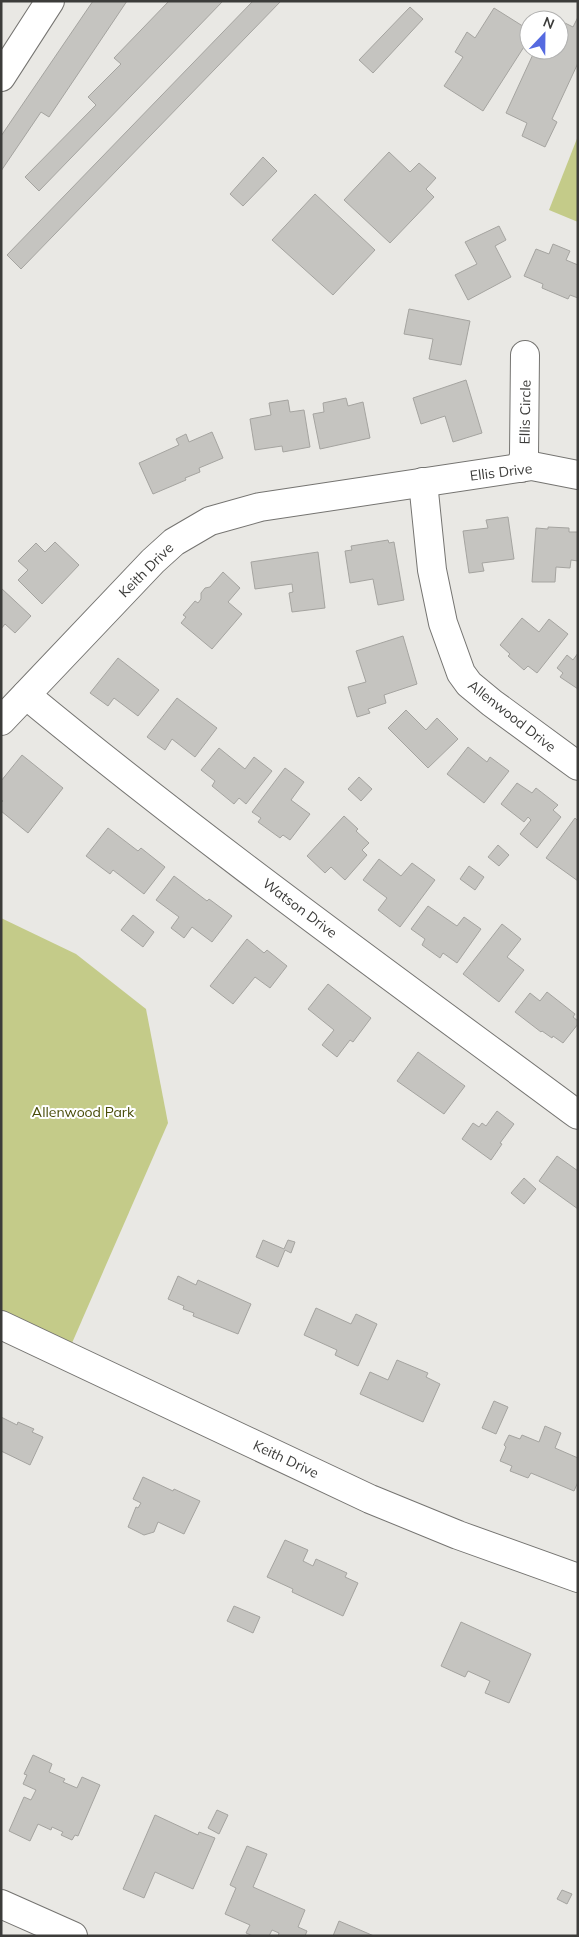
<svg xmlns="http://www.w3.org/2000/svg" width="579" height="1937" viewBox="0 0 579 1937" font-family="Mulish,sans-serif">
	<rect width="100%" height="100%" fill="#e9e8e4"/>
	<!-- green -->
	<g fill="#c4cb89">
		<path d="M578 136V222L549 210Z"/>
		<path d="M1 918 76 954 146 1009 168 1123 72 1343 1 1310Z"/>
	</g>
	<!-- building -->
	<g fill="#c5c4c0" stroke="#a5a4a0">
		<path d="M93 1H127L49 117 41 112 1 171V136Z"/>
		<path d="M169 1H223L39 191 25 177 96 105 88 97 121 64 114 58Z"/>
		<path d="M253 1H281L21 269 7 255Z"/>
		<path d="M410 7 423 19 373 73 359 60Z"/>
		<path d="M494 8 529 30V39L483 111 444 86 463 57 455 52 467 32 475 38Z"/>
		<path d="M578 17V63L552 119 557 122 545 147 522 136 527 123 506 113 535 50H559V20L573 27Z"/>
		<path d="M389 152 410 172 419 163 436 178 426 189 434 197 390 243 344 200Z"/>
		<path d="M263 157 277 171 243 206 230 194Z"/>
		<path d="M315 194 375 250 333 295 272 240Z"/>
		<path d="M499 226 506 240 495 246 511 277 468 300 455 275 477 264 465 242Z"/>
		<path d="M553 244 570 251 566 260 578 265V298L570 295 568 299 542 288 543 284 524 276 536 249 549 254Z"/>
		<path d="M409 309 470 321 461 365 429 359 433 339 404 334Z"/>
		<path d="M466 380 482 433 453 442 445 416 421 424 413 398Z"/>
		<path d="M346 398 348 406 363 402 370 438 320 449 313 414 324 412 323 403Z"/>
		<path d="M288 400 290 412 304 410 310 447 283 452 282 446 255 450 250 419 271 415 269 403Z"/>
		<path d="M212 432 223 458 199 468 200 472 185 478 186 480 153 494 139 463 179 445 176 439 186 434 189 442Z"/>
		<path d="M508 517 514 559 482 563 484 571 469 573 463 531 488 528 486 520Z"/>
		<path d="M548 527 569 528V532H578V561L571 560 570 568 556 567 555 582H532L536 528 548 529Z"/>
		<path d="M388 540 389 543 394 542 404 600 378 605 373 579 350 583 345 551 352 550 351 546Z"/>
		<path d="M55 542 79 565 42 604 18 580 28 570 18 561 36 543 45 552Z"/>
		<path d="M318 552 325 608 292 612 289 593 293 592 292 584 255 589 251 562Z"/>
		<path d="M223 572 240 588 228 602 242 614 212 649 181 623 186 617 183 615 195 601 198 603 201 599V593L205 588 210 587Z"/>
		<path d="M1 588 31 616 15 633 5 624 1 629Z"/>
		<path d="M522 618 539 632 549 619 568 634 537 673 528 666 524 670 508 656 510 654 500 645Z"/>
		<path d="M403 636 417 684 384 695 386 703 368 709 370 713 357 717 348 687 366 682 356 651Z"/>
		<path d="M578 653V689L560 677 563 673 557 668 567 655 573 660Z"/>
		<path d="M118 658 159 690 138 716 114 698 108 706 90 693Z"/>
		<path d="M177 698 217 728 195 757 172 739 165 750 147 737Z"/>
		<path d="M406 710 426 730 437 718 458 739 428 768 388 728Z"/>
		<path d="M468 747 487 762 490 757 509 771 484 803 447 774Z"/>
		<path d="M219 748 245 769 254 757 272 771 246 804 239 798 234 804 212 786 215 781 201 770Z"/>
		<path d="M22 755 63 788 28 833 1 811V803L3 801 1 799V781Z"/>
		<path d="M285 768 304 782 291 800 310 814 290 840 283 835 280 838 258 822 261 818 252 812Z"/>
		<path d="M359 777 372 789 361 801 348 789Z"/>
		<path d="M517 783 532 793 536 788 558 805 553 810 561 817 537 848 520 834 531 820 528 817 524 822 501 804Z"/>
		<path d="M344 816 358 829 356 831 369 843 362 850 367 855 345 880 331 867 325 873 307 856Z"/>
		<path d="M575 818 578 821V881L546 858Z"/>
		<path d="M108 828 138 851 141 848 165 867 144 894 113 870 110 874 86 856Z"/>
		<path d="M498 845 509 855 499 866 488 857Z"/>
		<path d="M379 859 401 876 412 863 435 880 400 927 378 910 387 898 363 880Z"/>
		<path d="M469 866 484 877 475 890 460 879Z"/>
		<path d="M174 876 207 901 209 899 232 916 212 942 192 927 184 938 171 928 179 917 156 900Z"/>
		<path d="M428 906 457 926 464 917 481 929 457 963 443 953 440 958 422 945 425 939 411 929Z"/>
		<path d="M133 915 154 932 143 947 121 930Z"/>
		<path d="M502 924 521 939 507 957 524 970 499 1002 463 974Z"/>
		<path d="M247 939 264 953 267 950 287 966 270 988 255 977 233 1004 210 986Z"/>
		<path d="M328 984 371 1018 353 1042 350 1040 337 1057 322 1045 334 1030 308 1009Z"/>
		<path d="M547 992 575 1014 573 1017 578 1021V1024L563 1043 553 1036 552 1038 542 1031 541 1032 515 1012 530 993 540 1001Z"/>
		<path d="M418 1052 465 1086 444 1114 397 1081Z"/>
		<path d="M497 1111 514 1124 500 1143 502 1144 491 1160 462 1139 473 1123 479 1127 482 1123 486 1126Z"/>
		<path d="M557 1156 578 1171V1209L539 1181Z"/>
		<path d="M524 1178 536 1189 524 1204 511 1193Z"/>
		<path d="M263 1240 284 1249 288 1240 295 1242 291 1253 285 1250 278 1267 256 1257Z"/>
		<path d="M178 1276 196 1285 198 1280 251 1304 238 1334 193 1316 194 1313 183 1309 184 1306 168 1299Z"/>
		<path d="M316 1308 351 1324 356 1314 377 1324 358 1366 335 1355 337 1350 304 1335Z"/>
		<path d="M397 1360 428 1373 426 1377 440 1384 423 1422 360 1394 370 1372 388 1380Z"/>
		<path d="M494 1401 508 1407 496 1434 482 1428Z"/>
		<path d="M1 1417 17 1425 18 1422 34 1429 32 1432 43 1437 30 1465 1 1451Z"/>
		<path d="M545 1426 561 1433 555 1448 578 1458V1482L574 1491 531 1473 528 1478 510 1471 512 1466 500 1461 506 1447 504 1445 509 1435 520 1439 522 1435 539 1442Z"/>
		<path d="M143 1477 173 1491 174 1489 200 1501 184 1534 158 1522 154 1532 144 1535 128 1527 136 1507 138 1508 141 1503 133 1499Z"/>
		<path d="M285 1540 308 1550 303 1561 313 1566 316 1559 347 1573 345 1577 358 1583 343 1616 292 1592 293 1589 267 1577Z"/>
		<path d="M234 1606 260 1617 253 1633 227 1621Z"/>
		<path d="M461 1622 531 1654 509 1703 485 1693 490 1681 468 1671 465 1677 441 1666Z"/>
		<path d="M33 1755 52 1764 49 1772 65 1779 63 1782 77 1788 82 1777 100 1785 78 1836 75 1835 72 1840 61 1835 63 1832 52 1827 51 1830 38 1824 30 1841 9 1831 24 1797 31 1800 36 1790 23 1784 27 1775 24 1774Z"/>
		<path d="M217 1810 228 1815 219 1834 208 1828Z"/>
		<path d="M155 1815 198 1835 199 1832 215 1838 193 1889 155 1872 144 1898 123 1889Z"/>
		<path d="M247 1846 267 1854 253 1887 305 1910 298 1927 307 1931 305 1936H278L279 1933 272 1930 269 1936H253L246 1933 250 1925 225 1914 236 1888 230 1885Z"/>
		<path d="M562 1890 572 1894 567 1904 557 1899Z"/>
		<path d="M339 1921 374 1936H333Z"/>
	</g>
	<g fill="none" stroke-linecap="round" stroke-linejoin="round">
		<!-- minor casing -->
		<g stroke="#757471" stroke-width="30">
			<g id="minor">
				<path d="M1 77 50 1"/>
				<path d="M521 468 524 455 525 355"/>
				<path d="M423 482 432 570 443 623 461 673 469 684 492 703 578 766"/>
				<path d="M26 695C204 842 392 977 578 1115"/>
				<path d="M1 721 153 561 174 542 210 521 260 507 532 466 578 475"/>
				<path d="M1 1325 370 1499 458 1535 578 1578"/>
				<path d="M1 1904 73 1936"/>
			</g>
		</g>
		<!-- minor -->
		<use href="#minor" stroke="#fff" stroke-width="28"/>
	</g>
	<g text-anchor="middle" stroke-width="4" stroke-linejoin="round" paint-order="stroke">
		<!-- street labels -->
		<g font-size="14" fill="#3c3c3a" stroke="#fff">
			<text transform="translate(525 412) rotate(-89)" y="5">Ellis Circle</text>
			<text transform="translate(501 472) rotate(-7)" y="5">Ellis Drive</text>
			<text transform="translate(146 570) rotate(-45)" y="5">Keith Drive</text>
			<text transform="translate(512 716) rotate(38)" y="5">Allenwood Drive</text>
			<text transform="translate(300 908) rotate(37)" y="5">Watson Drive</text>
			<text transform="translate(286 1459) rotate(25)" y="5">Keith Drive</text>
		</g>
		<!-- park labels -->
		<g font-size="14" fill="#494d09" stroke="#fff">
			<text x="83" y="1117">Allenwood Park</text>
		</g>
	</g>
	<!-- border -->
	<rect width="579" height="1937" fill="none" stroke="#3c3c3a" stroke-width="5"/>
	<!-- north arrow -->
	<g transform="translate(544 35) rotate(22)"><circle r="24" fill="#ffffff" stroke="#b1b1b0"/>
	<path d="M0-4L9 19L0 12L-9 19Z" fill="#556ae0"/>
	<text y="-8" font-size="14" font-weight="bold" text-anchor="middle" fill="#3c3c3a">N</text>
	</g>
</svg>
